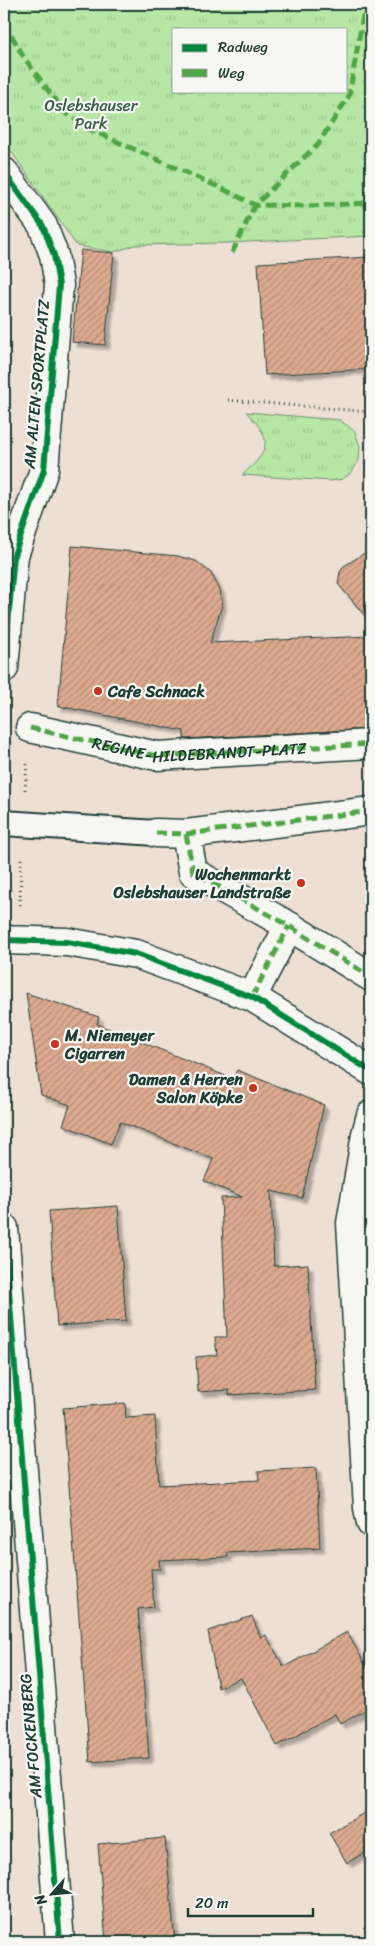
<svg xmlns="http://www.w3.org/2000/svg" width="375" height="1946" viewBox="0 0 375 1946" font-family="Sriracha,sans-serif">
	<defs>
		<pattern id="grass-tufts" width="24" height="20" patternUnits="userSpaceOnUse" patternTransform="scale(1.25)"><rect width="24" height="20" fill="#b7e6a5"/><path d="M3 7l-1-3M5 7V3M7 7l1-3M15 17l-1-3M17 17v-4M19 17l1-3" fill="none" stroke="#9dc68f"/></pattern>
		<pattern id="building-hatch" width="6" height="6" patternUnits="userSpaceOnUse" patternTransform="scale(1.25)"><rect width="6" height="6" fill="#ddaa90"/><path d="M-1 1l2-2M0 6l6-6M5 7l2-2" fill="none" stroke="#b38c76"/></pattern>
		<filter id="shadow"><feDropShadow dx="4.5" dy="4.5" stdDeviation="1" flood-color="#0004"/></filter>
	</defs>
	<rect width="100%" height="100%" fill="#eedfd5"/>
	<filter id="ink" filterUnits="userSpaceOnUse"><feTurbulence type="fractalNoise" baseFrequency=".02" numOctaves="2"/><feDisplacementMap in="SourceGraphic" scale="10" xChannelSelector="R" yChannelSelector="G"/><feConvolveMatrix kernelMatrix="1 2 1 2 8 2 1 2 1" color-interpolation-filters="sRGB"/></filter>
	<g filter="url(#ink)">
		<!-- grass -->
		<g fill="url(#grass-tufts)" stroke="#6b926c" fill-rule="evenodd">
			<path d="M4 4H371V236L228 243 135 245 114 252 77 246 4 141ZM174 29H346V91H174Z"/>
			<path d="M246 412 340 420 355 432 360 446 359 460 352 472 343 479 331 481 242 475C270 451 274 439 246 412Z"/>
		</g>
		<!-- building -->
		<g fill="url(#building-hatch)" stroke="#1f3d34" filter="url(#shadow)">
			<path d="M81 250 114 253 105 345 72 342Z"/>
			<path d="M371 257V369L265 375 258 263Z"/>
			<path d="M72 546 178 556 196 561 211 573 220 590 222 605 210 643 371 636V729L184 739V731L58 706Z"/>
			<path d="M371 549V623L338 584 340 572 344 566Z"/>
			<path d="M26 993 99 1017 97 1024 233 1079 237 1070 324 1105 302 1198 271 1191 274 1266 308 1264 315 1390 229 1395V1390L198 1392 196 1357 217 1355 215 1337H227L221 1198 242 1197 204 1181 213 1159 120 1122 111 1144 63 1125 70 1105 41 1095Z"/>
			<path d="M118 1206 126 1321 57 1326 49 1211Z"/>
			<path d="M125 1403 126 1418 155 1416 159 1485 259 1480 258 1471 316 1468 320 1548 227 1553 228 1557 159 1560 160 1569H151L154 1607 138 1609 149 1758 90 1762 63 1408Z"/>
			<path d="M252 1616 261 1638 266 1635 284 1667 347 1632 371 1675V1707L340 1724 335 1714 277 1746 241 1678 218 1688 208 1631Z"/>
			<path d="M371 1809V1849L347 1863 329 1833Z"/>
			<path d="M165 1838 175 1942H106L98 1844Z"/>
		</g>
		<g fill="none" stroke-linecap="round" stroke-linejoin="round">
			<!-- lane casing -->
			<g stroke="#1f3d34" stroke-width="28">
				<path id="lane" d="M4 823 156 833"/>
			</g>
			<!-- street casing -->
			<g stroke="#1f3d34" stroke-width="31">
				<g id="street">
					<path d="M4 172 43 226 54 255 59 285 44 470 14 555 4 668"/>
					<path id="s1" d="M30 728 157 756 371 744"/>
					<path d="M156 833 186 834 193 872 289 926 371 977"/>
					<path d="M186 834 371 811"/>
					<path d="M4 940 67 942 136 954 252 997 371 1071"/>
					<path d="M252 997 289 926"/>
					<path d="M371 1115 366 1134 351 1223 368 1508 371 1523"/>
					<path d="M4 1228 60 1942"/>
				</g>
			</g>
			<!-- path -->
			<g stroke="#1f3d34" stroke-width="3" stroke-dasharray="1 4" stroke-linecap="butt">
				<path d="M228 400 371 412 369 498 371 515"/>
				<path d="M371 412V369"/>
				<path d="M25 790 27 764"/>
				<path d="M20 905 21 859"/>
			</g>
			<!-- lane -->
			<use href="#lane" stroke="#f6f6f2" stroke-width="24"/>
			<!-- street -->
			<use href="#street" stroke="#f6f6f2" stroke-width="28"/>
			<!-- quiet -->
			<g stroke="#4fa644" stroke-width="5" stroke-dasharray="10 5" stroke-linecap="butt">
				<path d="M4 22 23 56 64 112 89 129 223 189 255 205 310 206 371 203"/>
				<path d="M232 253 255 205 318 144 349 96 365 4"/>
				<path d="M30 728 157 756 371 744"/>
				<path d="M156 833 186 834 193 872 289 926 371 977"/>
				<path d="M186 834 371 811"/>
				<path d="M252 997 289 926"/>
			</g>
			<!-- cycleway casing -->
			<g stroke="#f6f6f2" stroke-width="9">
				<g id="cycleway">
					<path d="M4 172 43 226 54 255 59 285 44 470 14 555 4 668"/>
					<path d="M4 940 67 942 136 954 252 997 371 1071"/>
					<path d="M4 1228 60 1942"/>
				</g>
			</g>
			<!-- cycleway -->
			<use href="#cycleway" stroke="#00873e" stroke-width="6"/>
		</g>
	</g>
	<!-- markers -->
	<g fill="#c8321e" stroke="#f6f6f2" stroke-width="2">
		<circle cx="98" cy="691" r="5"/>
		<circle cx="301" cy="883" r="5"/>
		<circle cx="55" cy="1044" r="5"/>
		<circle cx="253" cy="1088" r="5"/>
	</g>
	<g text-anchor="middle" stroke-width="4.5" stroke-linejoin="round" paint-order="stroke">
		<!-- park labels -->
		<g font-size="16" fill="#3d5f4b" stroke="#f6f6f2">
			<text x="91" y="111">Oslebshauser<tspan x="91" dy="18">Park</tspan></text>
		</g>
		<!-- street labels -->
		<g font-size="16" fill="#1f3d34" stroke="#f6f6f2">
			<text transform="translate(36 384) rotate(-85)" y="6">AM ALTEN SPORTPLATZ</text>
			<text dy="6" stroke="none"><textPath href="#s1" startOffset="172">REGINE-HILDEBRANDT-PLATZ</textPath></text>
			<text transform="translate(30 1736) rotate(-95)" y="6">AM FOCKENBERG</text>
		</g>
		<!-- poi labels -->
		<g font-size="16" font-weight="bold" fill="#1f3d34" stroke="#f6f6f2" text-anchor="start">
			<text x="108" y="697">Cafe Schnack</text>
			<text x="291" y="880" text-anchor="end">Wochenmarkt<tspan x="291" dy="18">Oslebshauser Landstraße</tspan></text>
			<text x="65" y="1041">M. Niemeyer<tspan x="65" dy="18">Cigarren</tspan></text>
			<text x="243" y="1085" text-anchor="end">Damen &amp; Herren<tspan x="243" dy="18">Salon Köpke</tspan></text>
		</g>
	</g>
	<!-- margin -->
	<rect width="375" height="1946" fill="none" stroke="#f6f6f2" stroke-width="20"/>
	<rect x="10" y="10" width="355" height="1926" fill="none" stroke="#1f3d34" stroke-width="2" filter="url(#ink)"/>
	<!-- legend -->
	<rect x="172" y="28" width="175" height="65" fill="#f6f6f2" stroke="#a0aca6"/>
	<rect x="182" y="44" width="25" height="8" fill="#00873e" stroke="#a0aca6"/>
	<text x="218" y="52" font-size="15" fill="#1f3d34">Radweg</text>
	<rect x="182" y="69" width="25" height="8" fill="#4fa644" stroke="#a0aca6"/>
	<text x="218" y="78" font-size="15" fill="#1f3d34">Weg</text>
	<!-- north arrow -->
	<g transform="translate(52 1894) rotate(243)" stroke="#f6f6f2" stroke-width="4" paint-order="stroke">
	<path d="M0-4L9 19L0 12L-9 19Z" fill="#1f3d34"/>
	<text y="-8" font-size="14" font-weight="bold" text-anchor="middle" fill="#1f3d34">N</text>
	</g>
	<!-- scale -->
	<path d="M188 1908v8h125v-8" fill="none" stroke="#1f3d34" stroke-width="2.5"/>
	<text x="195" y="1908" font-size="15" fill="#1f3d34" stroke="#f6f6f2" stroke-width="4" paint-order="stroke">20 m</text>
</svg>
